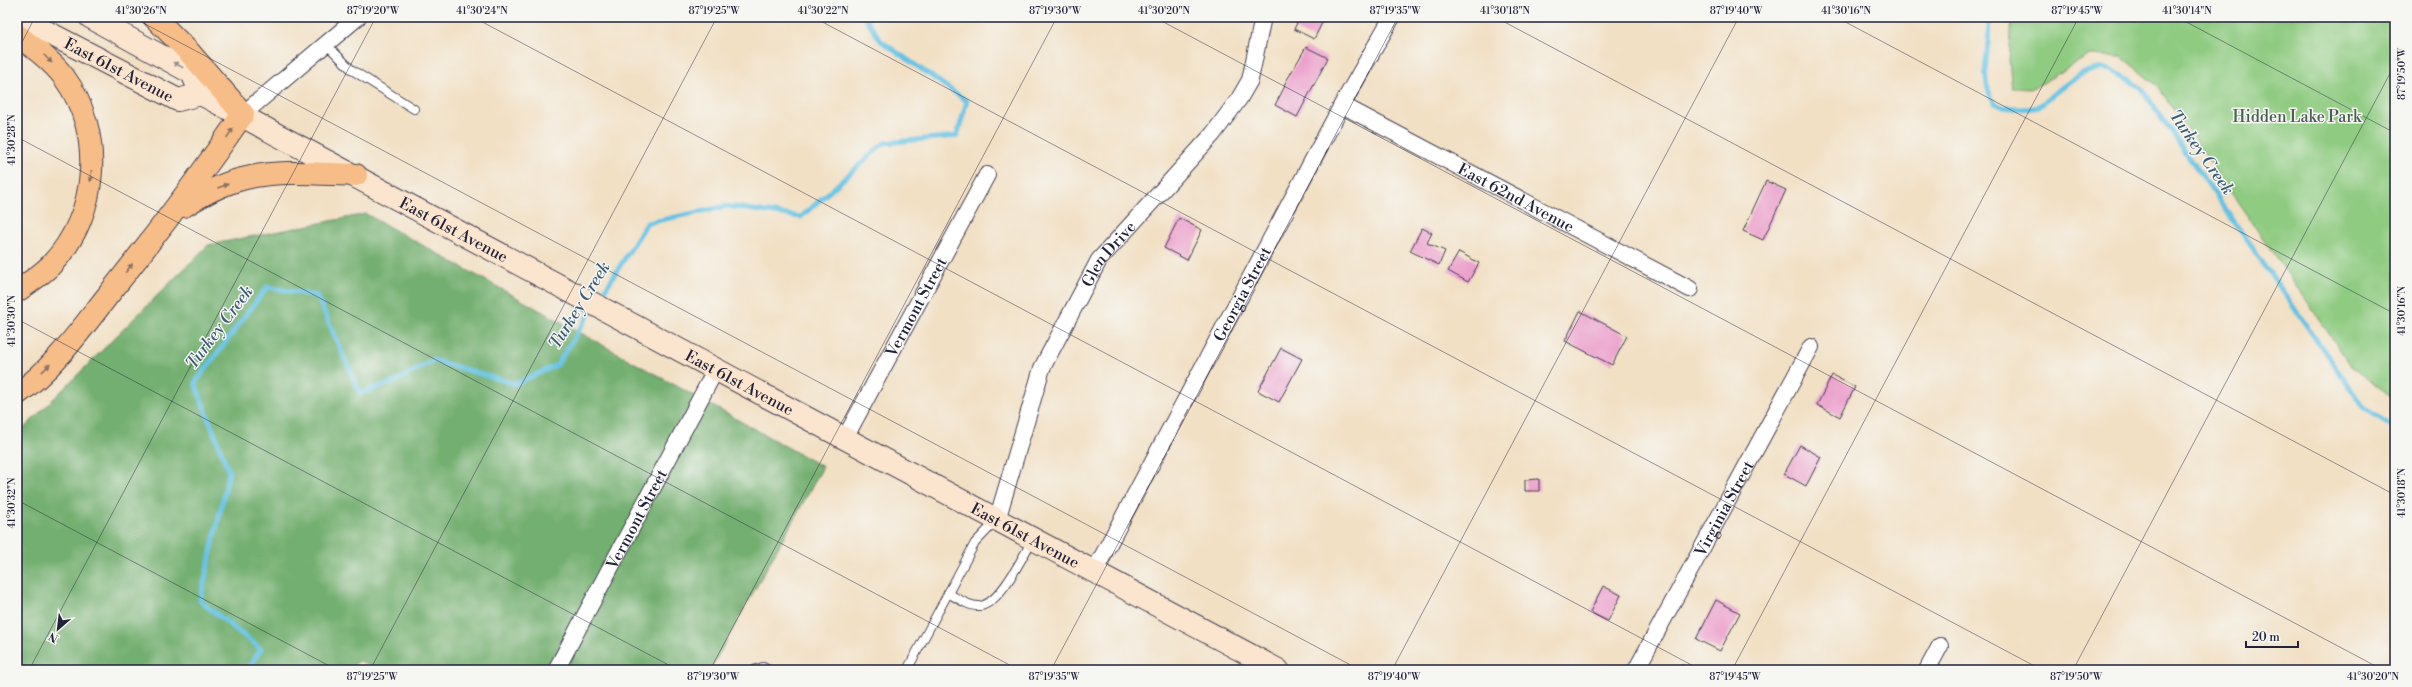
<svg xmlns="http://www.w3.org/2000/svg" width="2412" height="687" viewBox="0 0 2412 687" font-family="'Libre Bodoni',serif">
	<rect width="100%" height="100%" fill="#f6f6f2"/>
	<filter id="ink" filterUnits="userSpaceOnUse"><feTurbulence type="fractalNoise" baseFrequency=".025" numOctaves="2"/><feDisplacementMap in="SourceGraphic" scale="8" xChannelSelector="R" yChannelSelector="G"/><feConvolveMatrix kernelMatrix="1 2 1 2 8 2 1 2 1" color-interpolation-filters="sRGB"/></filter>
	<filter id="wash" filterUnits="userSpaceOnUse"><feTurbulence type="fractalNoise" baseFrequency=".012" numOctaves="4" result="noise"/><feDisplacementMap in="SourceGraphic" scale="16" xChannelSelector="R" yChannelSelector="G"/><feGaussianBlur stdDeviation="0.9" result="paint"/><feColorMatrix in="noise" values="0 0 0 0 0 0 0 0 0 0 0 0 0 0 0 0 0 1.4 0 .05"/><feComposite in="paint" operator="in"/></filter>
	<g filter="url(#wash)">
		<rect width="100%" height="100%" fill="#f2e0c5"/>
		<!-- green -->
		<path fill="#8fcb81" stroke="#58765e" d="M2012 17H2395V399L2352 367 2158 87 2122 57 2090 55 2032 89 2012 88 2009 61Z"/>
		<!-- forest -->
		<path fill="#73af6f" stroke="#4a6855" d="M366 214 823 467 710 670H378L360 661 343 670H17V435L208 245Z"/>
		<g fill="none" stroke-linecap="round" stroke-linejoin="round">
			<!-- stream -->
			<g stroke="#66c2e4" stroke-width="5">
				<path d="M1988 17C1992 42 1980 68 1989 92 1991 98 1994 104 2000 106 2007 109 2034 110 2039 106 2058 92 2073 74 2097 69 2111 66 2130 81 2141 88L2364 408 2395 428"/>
				<path d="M598 301 647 223 727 206 801 217 884 143 957 136 967 101 881 41 865 17"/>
				<path d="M247 670 261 649 200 601 229 472 195 383 267 287 317 296 360 393 395 382 433 360 515 384 557 365 592 310"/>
			</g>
		</g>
		<g id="blocks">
			<!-- building -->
			<g fill="#eca0cc">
				<path d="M1300 17H1325L1314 39 1294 29Z"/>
				<path d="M1306 47 1328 58 1297 117 1275 105 1285 86 1284 85Z"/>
				<path d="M1766 181 1786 190 1763 240 1743 231Z"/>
				<path d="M1179 218 1202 230 1187 260 1164 248Z"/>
				<path d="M1422 228 1432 233 1427 243 1445 251 1439 265 1410 251Z"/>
				<path d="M1459 252 1479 263 1468 282 1448 271Z"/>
				<path d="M1580 311 1627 336 1612 365 1565 341Z"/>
				<path d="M1281 348 1302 359 1279 402 1258 391Z"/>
				<path d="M1832 375 1855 387 1840 417 1817 405Z"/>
				<path d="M1800 445 1821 457 1806 486 1784 474Z"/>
				<path d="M1539 479V491H1525V480Z"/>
				<path d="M1603 586 1621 595 1608 621 1590 612Z"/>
				<path d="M1716 600 1740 613 1720 651 1696 639Z"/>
				<path d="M1681 665 1691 670H1678Z"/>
			</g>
		</g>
	</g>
	<g filter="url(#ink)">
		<use href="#blocks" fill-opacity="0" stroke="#413e50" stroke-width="1"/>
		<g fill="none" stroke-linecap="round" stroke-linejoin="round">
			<!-- service casing -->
			<g stroke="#413e50" stroke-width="10">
				<g id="service">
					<path d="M326 44 352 70 414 109"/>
					<path d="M948 593C957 598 969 607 980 606 1001 603 1022 557 1033 539"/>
					<path d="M754 670 763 667 769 670"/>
					<path d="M907 670 975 543 997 520"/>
				</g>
			</g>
			<!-- minor casing -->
			<g stroke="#413e50" stroke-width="18">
				<g id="minor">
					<path id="s1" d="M1342 105 1690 289"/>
					<path d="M243 114 358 17"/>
					<path id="s2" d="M845 438 987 175"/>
					<path id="s3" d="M997 520 1042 368 1099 260 1213 134 1239 99 1250 80 1263 17"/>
					<path id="s4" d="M1094 572 1342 105 1392 17"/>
					<path id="s5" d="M556 670 716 369"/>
					<path id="s6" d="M1636 670 1811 347"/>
					<path d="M1927 670 1940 646"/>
				</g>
			</g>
			<!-- secondary casing -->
			<g stroke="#413e50" stroke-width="24">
				<g id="secondary">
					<path id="s7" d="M18 17 178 100 201 94"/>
					<path id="s8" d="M90 17 192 73 201 94 1278 670"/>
				</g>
			</g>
			<!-- motorway casing -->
			<g stroke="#413e50" stroke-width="24">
				<g id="motorway">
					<path d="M17 35C34 48 51 60 64 77 105 133 99 215 51 265 41 275 29 283 17 291"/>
					<path d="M184 206C202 195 221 184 242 179 278 169 319 174 356 175"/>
					<path d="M17 394C51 371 80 331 105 299 153 239 199 178 243 114L189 52 154 17"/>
				</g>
			</g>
			<!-- service -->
			<use href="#service" stroke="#fff" stroke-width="8"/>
			<!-- minor -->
			<use href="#minor" stroke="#fff" stroke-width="16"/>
			<!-- secondary -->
			<use href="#secondary" stroke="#fce5cf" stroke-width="22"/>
			<!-- motorway -->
			<use href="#motorway" stroke="#f7bd88" stroke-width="22"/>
		</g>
		<!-- one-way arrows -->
		<defs><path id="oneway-solid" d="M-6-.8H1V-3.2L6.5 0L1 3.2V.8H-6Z"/></defs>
		<g fill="#8c7062">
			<use href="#oneway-solid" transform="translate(48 59) rotate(45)"/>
			<use href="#oneway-solid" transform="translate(230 133) rotate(-56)"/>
			<use href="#oneway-solid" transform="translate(91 176) rotate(95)"/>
			<use href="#oneway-solid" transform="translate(223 186) rotate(-20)"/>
			<use href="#oneway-solid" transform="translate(129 268) rotate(-51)"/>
			<use href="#oneway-solid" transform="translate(46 368) rotate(-44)"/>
		</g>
		<use fill="#9a8d8c" href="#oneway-solid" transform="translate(178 65) rotate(-151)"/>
	</g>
	<!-- ticks -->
	<path fill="none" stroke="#22223b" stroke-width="1" stroke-opacity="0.45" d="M132 17 1360 670M473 17 1701 670M813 17 2042 670M1154 17 2383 670M1495 17 2395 495M1836 17 2395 314M2177 17 2395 133M17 52 35 17M17 137 1019 670M17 319 678 670M17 500 337 670M29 670 376 17M370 670 717 17M710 670 1057 17M1051 670 1398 17M1392 670 1739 17M1732 670 2079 17M2073 670 2395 64"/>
	<g text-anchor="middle" stroke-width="3" stroke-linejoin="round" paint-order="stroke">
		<!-- street labels -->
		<g font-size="16" fill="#22223b" stroke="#f6f6f2">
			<text dy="6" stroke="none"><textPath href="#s7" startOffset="114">East 61st Avenue</textPath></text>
			<text dy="6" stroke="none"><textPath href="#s1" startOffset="197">East 62nd Avenue</textPath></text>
			<text dy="6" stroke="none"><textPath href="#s8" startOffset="426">East 61st Avenue</textPath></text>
			<text dy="6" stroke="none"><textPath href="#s3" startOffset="291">Glen Drive</textPath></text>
			<text dy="6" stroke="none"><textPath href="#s4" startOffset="315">Georgia Street</textPath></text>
			<text dy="6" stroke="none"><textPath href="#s2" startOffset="149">Vermont Street</textPath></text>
			<text dy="6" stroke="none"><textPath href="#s8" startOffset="750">East 61st Avenue</textPath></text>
			<text dy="6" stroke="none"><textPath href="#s6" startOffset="184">Virginia Street</textPath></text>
			<text dy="6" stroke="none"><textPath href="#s5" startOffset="171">Vermont Street</textPath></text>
			<text dy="6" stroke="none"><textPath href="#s8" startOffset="1074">East 61st Avenue</textPath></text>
		</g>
		<!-- park labels -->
		<g font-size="16" fill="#485d54" stroke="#f6f6f2">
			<text x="2297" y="122">Hidden Lake Park</text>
		</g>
		<!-- water labels -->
		<g font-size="17" font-style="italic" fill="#3a5a76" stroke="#f6f6f2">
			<text transform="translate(2202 152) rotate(55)" y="6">Turkey Creek</text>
			<text transform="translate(579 305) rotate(-58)" y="6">Turkey Creek</text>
			<text transform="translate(219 327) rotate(-53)" y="6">Turkey Creek</text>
		</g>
	</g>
	<!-- margin -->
	<rect width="2412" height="687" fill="none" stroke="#f6f6f2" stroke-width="44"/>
	<!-- north arrow -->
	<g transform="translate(58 629) rotate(208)" stroke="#f6f6f2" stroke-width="3" paint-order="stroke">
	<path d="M0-3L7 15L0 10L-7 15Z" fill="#22223b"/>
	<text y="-6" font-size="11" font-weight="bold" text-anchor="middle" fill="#22223b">N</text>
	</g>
	<!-- scale -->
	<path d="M2246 641v6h52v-6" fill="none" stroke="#22223b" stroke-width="2"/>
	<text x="2252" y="641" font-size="12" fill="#22223b" stroke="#f6f6f2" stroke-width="3" paint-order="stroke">20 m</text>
	<rect x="22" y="22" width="2368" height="643" fill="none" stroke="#22223b" stroke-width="1.5"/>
	<g font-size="10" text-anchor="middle" fill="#22223b">
		<text x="141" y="14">41°30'26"N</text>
		<text x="373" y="14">87°19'20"W</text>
		<text x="482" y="14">41°30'24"N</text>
		<text x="714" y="14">87°19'25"W</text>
		<text x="823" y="14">41°30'22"N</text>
		<text x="1055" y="14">87°19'30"W</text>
		<text x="1164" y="14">41°30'20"N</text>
		<text x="1395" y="14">87°19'35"W</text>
		<text x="1505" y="14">41°30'18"N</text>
		<text x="1736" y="14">87°19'40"W</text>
		<text x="1846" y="14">41°30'16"N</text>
		<text x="2077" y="14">87°19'45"W</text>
		<text x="2187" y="14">41°30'14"N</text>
		<text transform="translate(2401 74) rotate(-90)" y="4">87°19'50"W</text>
		<text transform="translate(11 140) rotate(-90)" y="4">41°30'28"N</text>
		<text transform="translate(2401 311) rotate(-90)" y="4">41°30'16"N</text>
		<text transform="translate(11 321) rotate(-90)" y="4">41°30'30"N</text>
		<text transform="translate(2401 493) rotate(-90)" y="4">41°30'18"N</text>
		<text transform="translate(11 503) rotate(-90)" y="4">41°30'32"N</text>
		<text x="372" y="680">87°19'25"W</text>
		<text x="713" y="680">87°19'30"W</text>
		<text x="1054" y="680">87°19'35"W</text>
		<text x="1394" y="680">87°19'40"W</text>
		<text x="1735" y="680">87°19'45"W</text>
		<text x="2076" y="680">87°19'50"W</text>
		<text x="2373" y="680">41°30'20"N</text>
	</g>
</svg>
